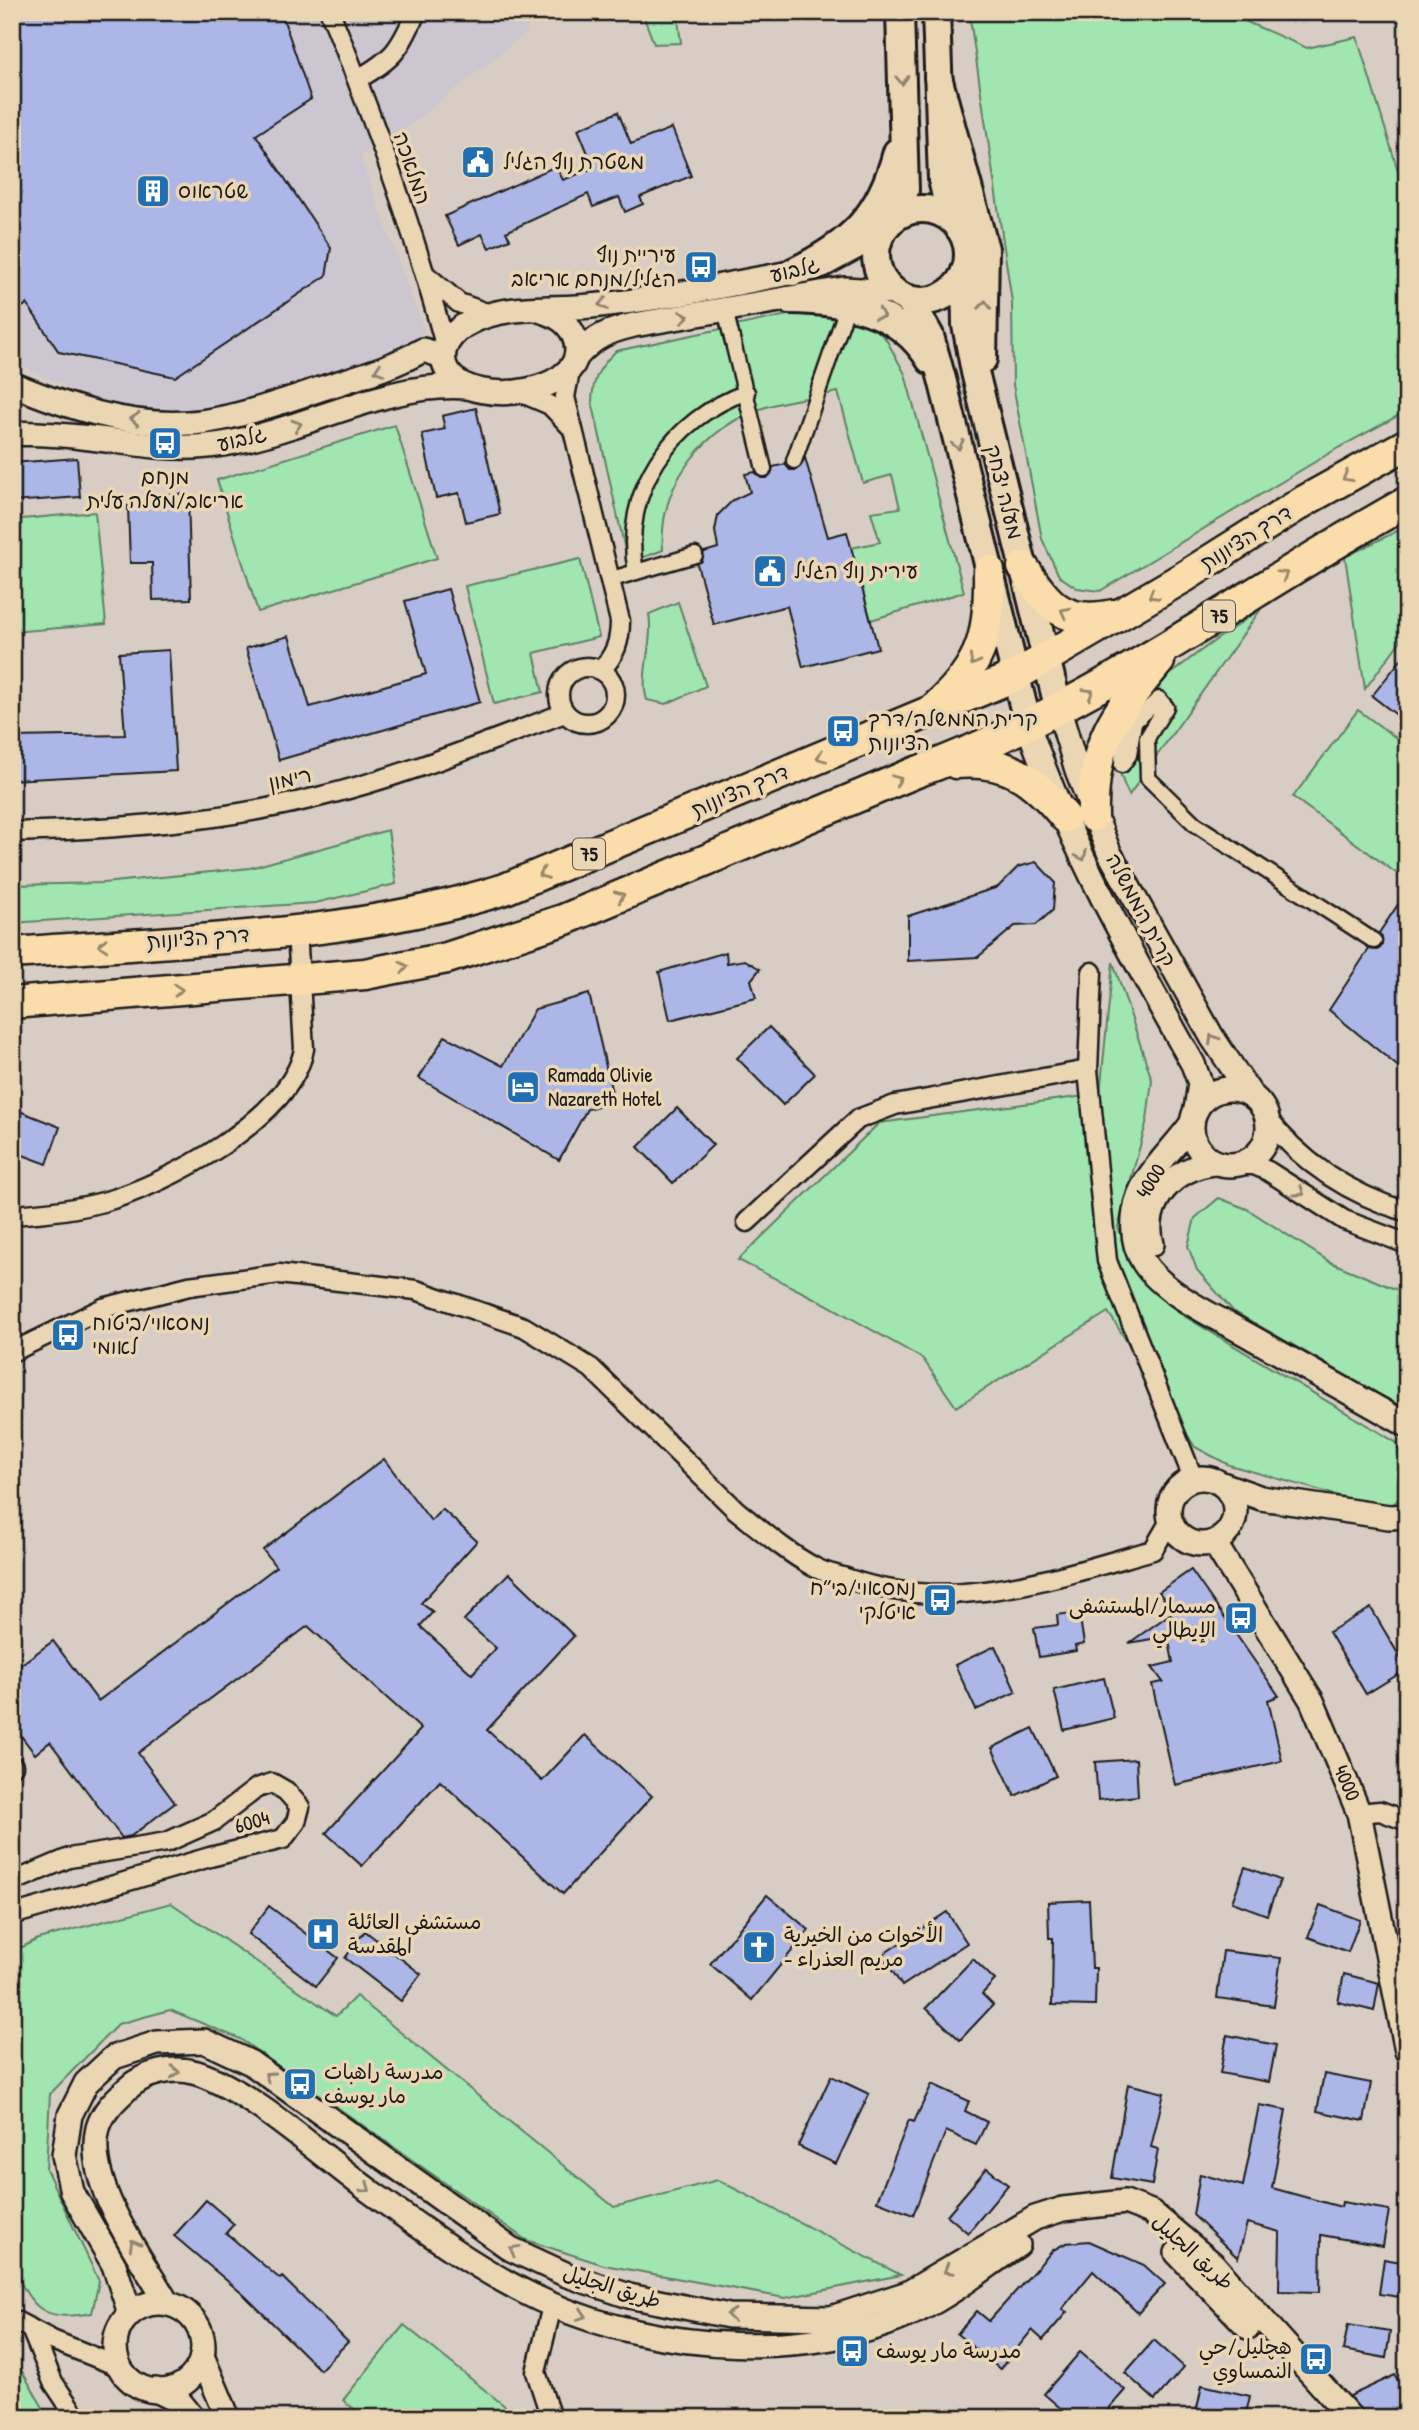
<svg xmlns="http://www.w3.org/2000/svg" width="1419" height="2430" viewBox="0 0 1419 2430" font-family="'Patrick Hand','Playpen Sans Arabic','Playpen Sans Hebrew',sans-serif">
	<rect width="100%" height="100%" fill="#d8cdc4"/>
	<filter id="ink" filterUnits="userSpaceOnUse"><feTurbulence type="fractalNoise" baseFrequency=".0143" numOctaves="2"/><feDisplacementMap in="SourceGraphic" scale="14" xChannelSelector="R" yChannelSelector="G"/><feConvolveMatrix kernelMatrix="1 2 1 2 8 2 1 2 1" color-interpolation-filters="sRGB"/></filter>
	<g filter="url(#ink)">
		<!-- built -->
		<path fill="#cbc6cf" d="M12 12H532L526 33 413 123 360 156 424 331 393 362 206 417 111 409 12 360Z"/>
		<!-- green -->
		<g fill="#a1e5b0" stroke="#5e8066" stroke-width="2">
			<path d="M642 12H677L681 43 654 44Z"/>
			<path d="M969 12H1224L1307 48 1357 37 1407 200V411L1338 448 1100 591 1077 588 1059 576 1042 539 1013 385 1012 302Z"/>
			<path d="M797 313 866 320 886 339 905 374 964 592 871 620 851 548 880 542 871 512 900 508 892 475 863 483 838 392C816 397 792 399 769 406 706 425 658 483 663 550L628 563 592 401C593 378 599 367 616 351Z"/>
			<path d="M395 425 437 558 258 612 217 480Z"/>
			<path d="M95 512 106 624 12 632V520Z"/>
			<path d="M1407 526V632L1365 689 1345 557Z"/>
			<path d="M580 559 599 637 534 653 543 692 494 704 465 586Z"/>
			<path d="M678 602 706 686 666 704 647 700C639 675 654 643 649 614Z"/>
			<path d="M1261 609 1129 795C1120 778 1116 763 1118 744 1125 696 1223 635 1261 609Z"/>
			<path d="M1358 710 1407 746V881L1293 797Z"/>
			<path d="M388 830 396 884 315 903 12 923V885L103 883 250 868Z"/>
			<path d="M1113 962 1152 1080 1147 1120 1118 1227 1135 1272 1184 1316 1397 1443 1407 1486 1390 1510 1229 1465 1195 1447 1108 1312 956 1407 923 1359 826 1304 738 1260 879 1123 1100 1094Z"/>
			<path d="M1219 1198 1247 1209 1330 1262 1407 1294V1410L1233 1311 1197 1270 1188 1246 1195 1218Z"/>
			<path d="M171 1903 336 2016 356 1996 614 2207 718 2180 901 2275 785 2298 604 2265 526 2240 240 2039 170 2010 118 2024 50 2094 46 2169 99 2281 92 2313C42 2322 32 2309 12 2264V1952L38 1939Z"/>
			<path d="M404 2325 516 2415 515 2418H365L343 2400Z"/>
			<path d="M12 2364 20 2368 49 2418H12Z"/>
		</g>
		<!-- building -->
		<g fill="#acb7e8" stroke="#1c1c1c" stroke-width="2">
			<path d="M12 12H281L311 99 256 135 331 248 326 276 175 377 59 352 27 304 12 314Z"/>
			<path d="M618 112 631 144 672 128 691 176 640 197 643 204 625 212 619 197 593 207 588 194 506 232 510 239 489 248 482 234 459 245 445 216 556 166 563 180 594 168 578 129Z"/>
			<path d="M476 408 500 514 466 522 459 493 436 498 422 434 445 429 442 416Z"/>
			<path d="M77 458 80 497 12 502V463Z"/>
			<path d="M805 458 828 537 847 532 878 648 803 667 787 606 714 625 697 564 702 561 704 552 718 548 715 531 718 515 733 500 750 492 745 474 755 472 761 478H767L773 467 785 464 790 470H796Z"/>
			<path d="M188 494 191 599 153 600 152 563H130L128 506 153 505V495Z"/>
			<path d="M448 589 480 702 279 760 246 648 289 636 310 707 426 674 405 601Z"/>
			<path d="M169 650 176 771 12 780V737L125 735 119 653Z"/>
			<path d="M1407 652V723L1372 696Z"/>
			<path d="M1036 862 1055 882 1053 910 1036 925 1015 926 978 957 908 961V916L998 887 1018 867Z"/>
			<path d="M1407 891V1074L1329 1010 1369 949 1378 950 1382 946 1379 933Z"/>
			<path d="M726 952 727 963 745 960 760 969 751 980 756 998 670 1020 659 972Z"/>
			<path d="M589 994 614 1101 587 1109 559 1160 419 1078 445 1036 503 1066 535 1009Z"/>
			<path d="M769 1027 815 1074 783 1105 737 1058Z"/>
			<path d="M12 1108 60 1127 47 1164 12 1151Z"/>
			<path d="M677 1108 713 1145 673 1183 638 1147Z"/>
			<path d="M384 1459 431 1521 442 1509 477 1541 421 1603 433 1612 420 1626 472 1674 496 1648 464 1620 509 1573 574 1636 487 1730 542 1781 585 1735 652 1796 563 1894 440 1781 362 1866 326 1833 421 1729 308 1626 138 1753 175 1803 131 1836 122 1838 50 1742 35 1754 12 1724V1671L53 1641 98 1701 276 1567 263 1550Z"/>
			<path d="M1191 1570 1279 1696 1268 1700 1282 1761 1175 1785 1152 1684 1163 1682 1152 1667 1173 1662 1168 1636 1129 1643 1173 1612 1159 1592Z"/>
			<path d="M1371 1608 1407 1669 1366 1694 1329 1632Z"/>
			<path d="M1079 1612 1084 1644 1075 1646 1076 1651 1039 1657 1034 1628 1058 1625 1057 1615Z"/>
			<path d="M995 1646 1016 1692 976 1710 955 1665Z"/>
			<path d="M1104 1678 1114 1718 1064 1730 1054 1690Z"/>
			<path d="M1033 1728 1056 1776 1015 1796 992 1748Z"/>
			<path d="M1136 1759 1138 1796 1098 1800 1095 1762Z"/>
			<path d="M1245 1867 1280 1880 1267 1915 1232 1902Z"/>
			<path d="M767 1895 809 1930 752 2000 710 1964Z"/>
			<path d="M1089 1900 1092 1968H1096L1095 2006 1052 2005 1053 1938H1049L1048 1902Z"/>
			<path d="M1320 1905 1360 1920 1348 1952 1308 1937Z"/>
			<path d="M269 1906 338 1958 316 1986 248 1934Z"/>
			<path d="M947 1912 967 1943 902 1986 882 1955Z"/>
			<path d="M365 1931 421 1974 401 2001 345 1958Z"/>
			<path d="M1223 1951 1281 1958 1274 2006 1217 1998Z"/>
			<path d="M973 1959 995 1980 982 1994 993 2005 960 2040 926 2008Z"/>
			<path d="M1344 1974 1379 1983 1374 2011 1338 2002Z"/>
			<path d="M1227 2035 1276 2045 1269 2082 1220 2073Z"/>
			<path d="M1324 2074 1371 2083 1364 2121 1317 2111Z"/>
			<path d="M831 2076 869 2094 836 2164 798 2146Z"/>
			<path d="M932 2084 969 2101 965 2111 987 2122 976 2145 946 2131 913 2215 877 2201 909 2120 914 2122Z"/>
			<path d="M1128 2084 1164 2093 1151 2147 1158 2149 1152 2185 1112 2178Z"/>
			<path d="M1259 2105 1286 2110 1272 2188 1341 2207 1342 2202 1389 2210 1383 2246 1321 2235 1320 2292 1279 2291 1280 2232 1247 2223 1238 2258 1193 2215 1200 2174 1243 2186Z"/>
			<path d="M987 2168 1008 2185 968 2233 947 2215Z"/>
			<path d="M206 2200 234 2224 226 2233 280 2279 282 2277 348 2342 320 2370 245 2296 174 2236Z"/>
			<path d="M1089 2241 1144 2265 1165 2284 1138 2313 1093 2271 1062 2309 1067 2312 1043 2340 1032 2330 1000 2369 957 2334 977 2311 989 2321 1053 2250 1066 2243Z"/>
			<path d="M1384 2259 1407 2263V2298L1379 2294Z"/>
			<path d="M1348 2325 1390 2332 1386 2358 1343 2350Z"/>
			<path d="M1154 2340 1184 2367 1155 2400 1125 2373Z"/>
			<path d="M1080 2352 1125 2390 1101 2418H1072L1044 2394Z"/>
			<path d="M1395 2375 1407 2398V2406L1382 2418H1365L1350 2396Z"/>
			<path d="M1202 2385 1250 2396 1245 2418H1195Z"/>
		</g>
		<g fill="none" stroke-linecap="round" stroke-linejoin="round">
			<!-- pedestrian casing -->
			<g stroke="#1c1c1c" stroke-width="19">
				<g id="pedestrian">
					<path d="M725 310 764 469"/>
					<path d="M794 461 848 305"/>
					<path d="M636 572C620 491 672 418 747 392"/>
					<path d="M612 579 695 555"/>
					<path d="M1124 716 1122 765 1129 755 1134 722 1159 699 1166 707 1147 738 1148 778 1195 824 1374 941"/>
				</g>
			</g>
			<!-- minor casing -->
			<g stroke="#1c1c1c" stroke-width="23">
				<g id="minor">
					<path d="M330 12C374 120 415 233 445 345"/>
					<path d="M358 79C393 59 400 50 416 12"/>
					<path d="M427 276 459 303 492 315"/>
					<path d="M571 366 565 397 620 621C620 642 615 655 601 670"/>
					<path d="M517 391 550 405 571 427"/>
					<circle cx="587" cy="695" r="28"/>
					<path d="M12 832C115 829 218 822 318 797 402 777 484 743 565 713"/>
					<path d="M1092 972 1088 1070 1107 1261 1193 1478"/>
					<path d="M1265 1115C1301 1164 1350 1194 1407 1212"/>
					<path d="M1240 1165H1254L1268 1171 1344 1220 1407 1244"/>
					<path d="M12 1215C43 1213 73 1210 103 1202 166 1185 292 1118 304 1049L297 930"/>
					<path d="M747 1222 858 1119 895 1105 1088 1070"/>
					<path d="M12 1352 103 1308 189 1286 279 1274 416 1290 524 1327 591 1368 736 1510C760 1529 786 1552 814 1567 824 1573 838 1575 849 1579 952 1615 1053 1578 1153 1550L1170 1521"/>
					<path d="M12 1765 13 1766"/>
					<path d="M1359 1813 1380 1811 1407 1821"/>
					<path d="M12 1882 69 1858 167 1842 214 1821 257 1788 272 1783 286 1791 300 1807 296 1822 283 1839 210 1857 12 1915"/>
					<path d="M12 2319 52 2340 120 2367"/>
					<path d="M31 2329 53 2382 77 2418"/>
					<path d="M551 2418 536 2372 552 2306"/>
				</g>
			</g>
			<!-- tertiary casing -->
			<g stroke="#1c1c1c" stroke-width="28">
				<g id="tertiary">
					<path d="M536 309C552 314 567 319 574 336 598 392 474 411 448 372 435 351 452 331 471 322 506 304 554 310 591 306 663 299 735 283 806 270L823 265 880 234"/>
					<path d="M577 356C595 336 609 331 634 325L844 289 895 292"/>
					<path d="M12 384C67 407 128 427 188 423 229 421 284 401 323 388 357 377 391 368 423 350L443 356"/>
					<path d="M12 433C35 434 58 434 81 437 124 441 166 451 208 446 295 437 380 381 466 387"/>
					<path d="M1059 710 1077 770 1109 852 1212 1037 1251 1095"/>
					<path d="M1028 725C1069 844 1131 954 1193 1064L1200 1083 1196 1110"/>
					<circle cx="1230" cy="1127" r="38"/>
					<path d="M1192 1123C1174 1150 1139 1177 1135 1211 1132 1229 1134 1248 1144 1263 1165 1295 1220 1319 1253 1338 1305 1367 1356 1396 1407 1425"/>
					<path d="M1152 1244C1141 1203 1174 1167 1214 1163"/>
					<circle cx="1202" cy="1511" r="33"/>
					<path d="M1222 1484 1261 1498 1389 1517 1407 1516"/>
					<path d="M1214 1542 1312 1701 1359 1813 1407 2051"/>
					<path d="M1177 2253 1248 2327"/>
					<path d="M167 2303C141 2257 84 2183 98 2128 103 2111 115 2100 127 2089 145 2072 174 2066 197 2073 250 2090 324 2158 371 2192 428 2233 486 2276 550 2304 657 2351 813 2363 919 2310 954 2293 986 2266 1018 2245"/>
					<circle cx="159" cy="2347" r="44"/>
					<path d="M130 2313 114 2265 72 2192 64 2155 70 2115 86 2083 114 2057 157 2043 204 2041 251 2063 511 2249 567 2275 629 2296 729 2316 831 2318 908 2293 1035 2218 1063 2209 1125 2202 1151 2212 1213 2264 1351 2418"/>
					<path d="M202 2356 228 2418"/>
					<path d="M156 2390 180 2402 193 2418"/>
				</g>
			</g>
			<!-- secondary casing -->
			<g stroke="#1c1c1c" stroke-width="32">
				<g id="secondary">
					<path d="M936 12 942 179 947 201 959 228"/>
					<path d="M938 77 985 249 983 359"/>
					<circle cx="922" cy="255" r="46"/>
					<path d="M895 217 905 190 900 12"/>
					<path d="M965 271 966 325 975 372 1059 710"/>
					<path d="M793 272C851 244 880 216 897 152"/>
					<path d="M909 299 930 336 942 379 1028 725"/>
					<path d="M789 300C845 301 898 308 930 360"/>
				</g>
			</g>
			<!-- trunk casing -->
			<g stroke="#1c1c1c" stroke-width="35">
				<g id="trunk">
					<path d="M1023 567C1049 606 1064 626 1114 615"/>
					<path d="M938 705C984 663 990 632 989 571"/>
					<path d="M956 763C1008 759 1033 778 1065 817"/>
					<path d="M1093 816C1091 743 1115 714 1159 661"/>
					<path d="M12 953C177 940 346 939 505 889L1015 676 1184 577 1306 500 1407 444"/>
					<path d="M12 1003 365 974 447 958 563 920 914 773C1092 709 1243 593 1407 502"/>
				</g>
			</g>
			<!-- pedestrian -->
			<use href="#pedestrian" stroke="#ebd6b4" stroke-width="14"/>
			<!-- minor -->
			<use href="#minor" stroke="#ebd6b4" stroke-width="18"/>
			<!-- tertiary -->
			<use href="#tertiary" stroke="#ebd6b4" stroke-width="23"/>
			<!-- secondary -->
			<use href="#secondary" stroke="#ebd6b4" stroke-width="26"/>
			<!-- trunk -->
			<use href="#trunk" stroke="#faddab" stroke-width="30"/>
		</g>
		<!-- one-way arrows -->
		<defs><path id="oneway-chevron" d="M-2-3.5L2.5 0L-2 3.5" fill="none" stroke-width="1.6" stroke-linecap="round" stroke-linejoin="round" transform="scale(1.75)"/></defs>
		<g stroke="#8e8270">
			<use href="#oneway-chevron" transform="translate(902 80) rotate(88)"/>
			<use href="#oneway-chevron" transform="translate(603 304) rotate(171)"/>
			<use href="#oneway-chevron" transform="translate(985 305) rotate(-87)"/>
			<use href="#oneway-chevron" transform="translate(880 315) rotate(24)"/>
			<use href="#oneway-chevron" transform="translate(684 317) rotate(-9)"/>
			<use href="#oneway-chevron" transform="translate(379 370) rotate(162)"/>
			<use href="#oneway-chevron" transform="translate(135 419) rotate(-176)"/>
			<use href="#oneway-chevron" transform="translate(297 425) rotate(-17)"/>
			<use href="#oneway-chevron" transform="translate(958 445) rotate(76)"/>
			<use href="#oneway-chevron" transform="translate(1082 856) rotate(65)"/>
			<use href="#oneway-chevron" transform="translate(1213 1039) rotate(-121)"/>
			<use href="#oneway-chevron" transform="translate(1300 1192) rotate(35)"/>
			<use href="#oneway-chevron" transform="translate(175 2072) rotate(2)"/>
			<use href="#oneway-chevron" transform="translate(269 2076) rotate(-145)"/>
			<use href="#oneway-chevron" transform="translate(366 2188) rotate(36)"/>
			<use href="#oneway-chevron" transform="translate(134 2244) rotate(-119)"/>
			<use href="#oneway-chevron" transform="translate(514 2250) rotate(-151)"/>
			<use href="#oneway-chevron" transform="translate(948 2270) rotate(149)"/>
			<use href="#oneway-chevron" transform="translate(582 2315) rotate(18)"/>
			<use href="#oneway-chevron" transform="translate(731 2315) rotate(-174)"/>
		</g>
		<g stroke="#96866b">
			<use href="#oneway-chevron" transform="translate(1347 477) rotate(151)"/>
			<use href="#oneway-chevron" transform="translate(1283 575) rotate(-32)"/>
			<use href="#oneway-chevron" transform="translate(1153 595) rotate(149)"/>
			<use href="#oneway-chevron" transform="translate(1065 612) rotate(-153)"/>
			<use href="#oneway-chevron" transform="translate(974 661) rotate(119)"/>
			<use href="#oneway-chevron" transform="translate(1089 693) rotate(-31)"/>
			<use href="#oneway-chevron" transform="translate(821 757) rotate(157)"/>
			<use href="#oneway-chevron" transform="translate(897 780) rotate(-23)"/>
			<use href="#oneway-chevron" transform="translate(543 874) rotate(158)"/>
			<use href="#oneway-chevron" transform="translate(620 896) rotate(-23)"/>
			<use href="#oneway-chevron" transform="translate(103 945) rotate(176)"/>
			<use href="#oneway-chevron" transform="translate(404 967) rotate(-11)"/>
			<use href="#oneway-chevron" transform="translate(178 990) rotate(-4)"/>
		</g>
	</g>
	<!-- icons -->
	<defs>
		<g id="civic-square" transform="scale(1.75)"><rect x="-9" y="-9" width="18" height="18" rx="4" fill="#1f6fb2" stroke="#ebd6b4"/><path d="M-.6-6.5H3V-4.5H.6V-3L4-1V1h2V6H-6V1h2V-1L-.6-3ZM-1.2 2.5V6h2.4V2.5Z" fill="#fff"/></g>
		<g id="building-square" transform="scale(1.75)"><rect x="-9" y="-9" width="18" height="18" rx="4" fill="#1f6fb2" stroke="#ebd6b4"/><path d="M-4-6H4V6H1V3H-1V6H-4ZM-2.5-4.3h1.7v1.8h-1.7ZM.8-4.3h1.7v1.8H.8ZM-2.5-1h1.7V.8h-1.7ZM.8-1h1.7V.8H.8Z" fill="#fff"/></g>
		<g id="bus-square" transform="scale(1.75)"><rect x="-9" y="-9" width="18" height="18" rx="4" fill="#1f6fb2" stroke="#ebd6b4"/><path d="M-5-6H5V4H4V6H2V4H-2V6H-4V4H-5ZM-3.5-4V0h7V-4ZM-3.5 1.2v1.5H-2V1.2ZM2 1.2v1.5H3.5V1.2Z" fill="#fff"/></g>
		<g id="hotel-square" transform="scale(1.75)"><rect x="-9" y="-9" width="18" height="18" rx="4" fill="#1f6fb2" stroke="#ebd6b4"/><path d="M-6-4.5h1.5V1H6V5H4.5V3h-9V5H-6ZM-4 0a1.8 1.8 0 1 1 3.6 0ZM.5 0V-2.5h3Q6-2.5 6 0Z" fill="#fff"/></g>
		<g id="hospital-square" transform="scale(1.75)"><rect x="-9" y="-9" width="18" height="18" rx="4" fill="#1f6fb2" stroke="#ebd6b4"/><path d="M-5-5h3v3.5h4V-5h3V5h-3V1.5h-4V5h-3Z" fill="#fff"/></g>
		<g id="church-square" transform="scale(1.75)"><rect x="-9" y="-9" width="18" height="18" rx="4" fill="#1f6fb2" stroke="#ebd6b4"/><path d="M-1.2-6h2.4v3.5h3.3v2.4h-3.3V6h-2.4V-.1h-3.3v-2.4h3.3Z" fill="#fff"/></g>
	</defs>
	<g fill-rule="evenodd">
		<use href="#civic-square" x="478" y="162"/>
		<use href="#building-square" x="153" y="191"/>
		<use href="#bus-square" x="701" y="267"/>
		<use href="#bus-square" x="165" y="443"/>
		<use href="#civic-square" x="770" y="571"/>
		<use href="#bus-square" x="843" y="731"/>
		<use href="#hotel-square" x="523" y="1087"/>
		<use href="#bus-square" x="68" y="1335"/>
		<use href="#bus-square" x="940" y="1600"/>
		<use href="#bus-square" x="1241" y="1618"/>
		<use href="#hospital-square" x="323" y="1934"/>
		<use href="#church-square" x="759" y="1947"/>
		<use href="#bus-square" x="300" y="2084"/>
		<use href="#bus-square" x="852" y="2351"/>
		<use href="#bus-square" x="1316" y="2359"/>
	</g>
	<g text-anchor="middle" stroke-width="7" stroke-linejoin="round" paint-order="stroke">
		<!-- shield labels -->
		<g fill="#ebd6b4" stroke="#5a544a" stroke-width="2">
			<rect x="1203" y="600.5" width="32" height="31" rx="5"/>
			<rect x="573" y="838.5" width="32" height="31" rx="5"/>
		</g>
		<g font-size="19" font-weight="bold" fill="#1c1c1c">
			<text x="1219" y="623">75</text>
			<text x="589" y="861">75</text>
		</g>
		<!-- poi labels -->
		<g font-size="21" fill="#1c1c1c" stroke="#ebd6b4" text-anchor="start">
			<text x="503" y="169">משטרת נוף הגליל</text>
			<text x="178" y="198">שטראוס</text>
			<text x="676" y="262" text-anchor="end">עיריית נוף<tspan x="676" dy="24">הגליל/מנחם אריאב</tspan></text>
			<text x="165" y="484" text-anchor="middle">מנחם<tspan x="165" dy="24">אריאב/מעלה עלית</tspan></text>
			<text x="794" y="578">עירית נוף הגליל</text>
			<text x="868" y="726">קרית הממשלה/דרך<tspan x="868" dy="24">הציונות</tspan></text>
			<text x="548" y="1082">Ramada Olivie<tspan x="548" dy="24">Nazareth Hotel</tspan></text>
			<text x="92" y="1330">נמסאוי/ביטוח<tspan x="92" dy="24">לאומי</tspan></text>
			<text x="916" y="1595" text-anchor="end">נמסאוי/בי״ח<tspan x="916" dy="24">איטלקי</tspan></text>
			<text x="1216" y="1613" text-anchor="end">مسمار/المستشفى<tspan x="1216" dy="24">الإيطالي</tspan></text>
			<text x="348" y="1929">مستشفى العائلة<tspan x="348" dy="24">المقدسة</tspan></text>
			<text x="784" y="1942">الأخوات من الخيرية<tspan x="784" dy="24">- مريم العذراء</tspan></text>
			<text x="324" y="2079">مدرسة راهبات<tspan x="324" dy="24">مار يوسف</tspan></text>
			<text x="1292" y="2354" text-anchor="end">هچليل/حي<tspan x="1292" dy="24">النمساوي</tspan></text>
			<text x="876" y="2358">مدرسة مار يوسف</text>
		</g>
		<!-- street labels -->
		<g font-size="21" fill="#1c1c1c" stroke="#ebd6b4">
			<text transform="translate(412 168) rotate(71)" y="7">המלאכה</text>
			<text transform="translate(795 270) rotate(-13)" y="7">גלבוע</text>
			<text transform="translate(242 439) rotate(-13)" y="7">גלבוע</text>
			<text transform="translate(1004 492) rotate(76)" y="7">מעלה יצחק</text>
			<text transform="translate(1246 538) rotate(-32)" y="7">דרך הציונות</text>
			<text transform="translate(290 779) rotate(-12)" y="7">רימון</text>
			<text transform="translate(740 791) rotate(-23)" y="7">דרך הציונות</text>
			<text transform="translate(1141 910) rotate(62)" y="7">קרית הממשלה</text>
			<text transform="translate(198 938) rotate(-4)" y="7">דרך הציונות</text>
			<text transform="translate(1151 1181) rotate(-58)" y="7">4000</text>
			<text transform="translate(1347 1783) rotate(67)" y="7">4000</text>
			<text transform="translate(252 1822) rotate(-16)" y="7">6004</text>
			<text transform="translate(1193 2252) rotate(42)" y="7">طريق الجليل</text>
			<text transform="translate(612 2287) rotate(17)" y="7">طريق الجليل</text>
		</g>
	</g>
	<!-- margin -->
	<rect width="1419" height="2430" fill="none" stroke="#ebd6b4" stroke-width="42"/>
	<rect x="21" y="21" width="1377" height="2388" fill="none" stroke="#1c1c1c" stroke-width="2.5" filter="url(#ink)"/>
</svg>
